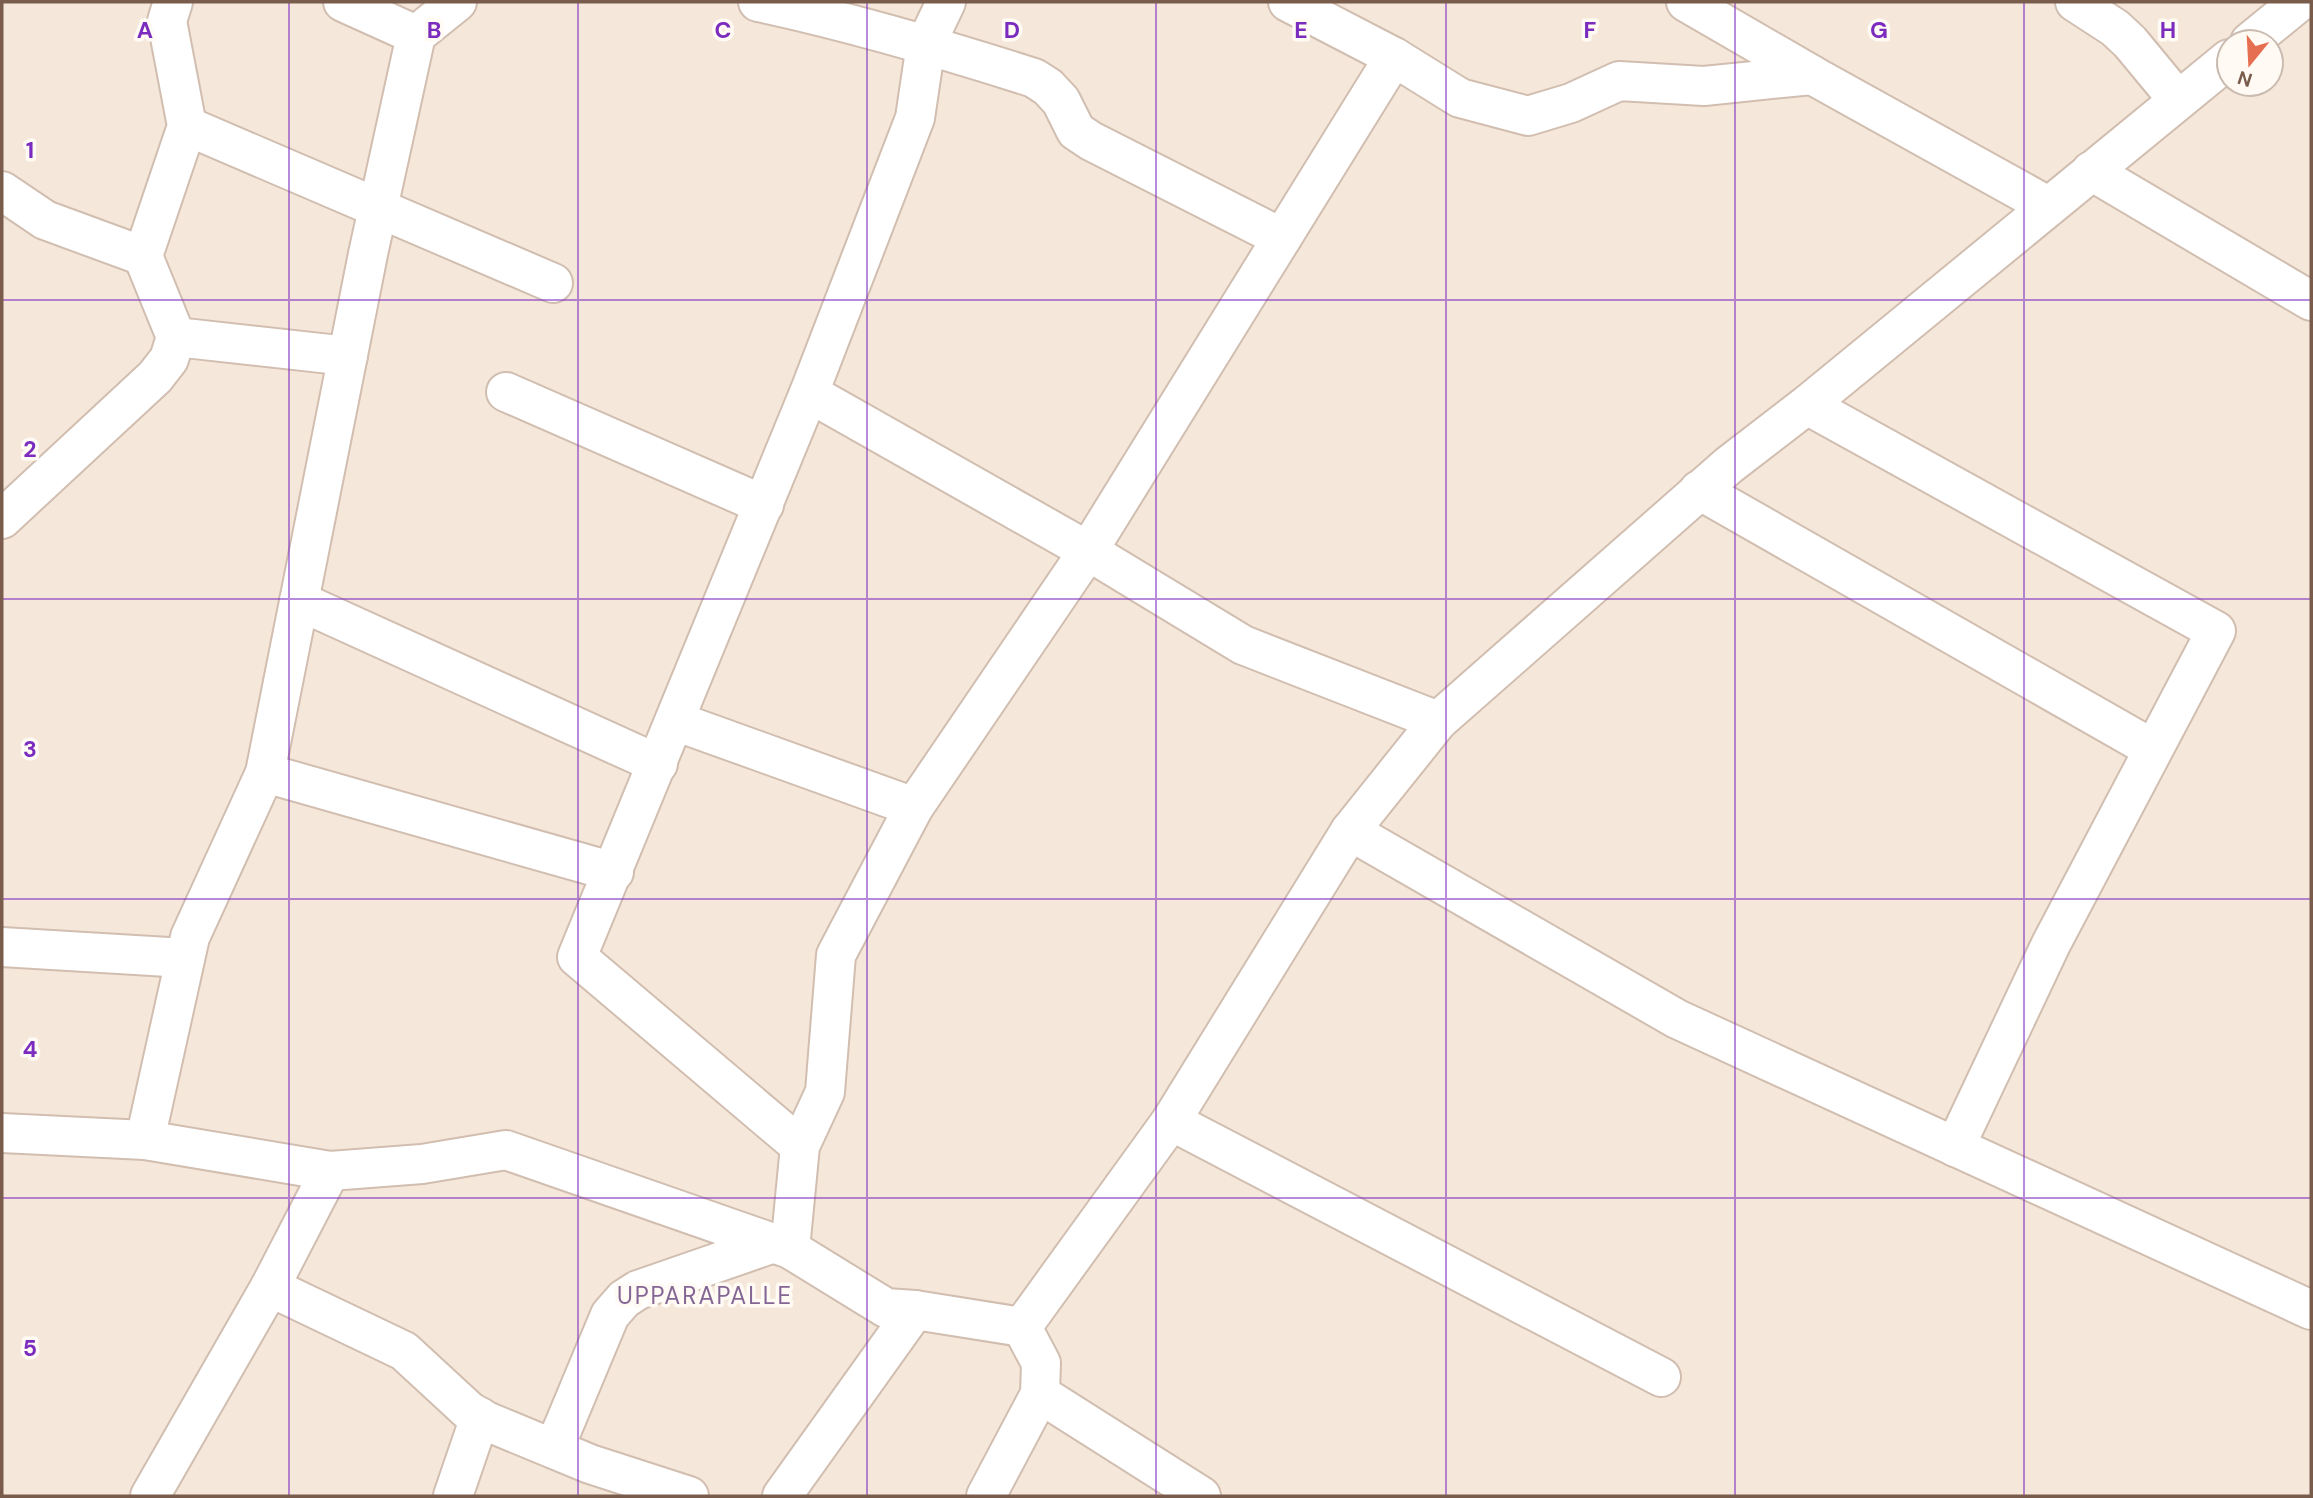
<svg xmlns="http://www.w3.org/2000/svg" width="2313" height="1498" viewBox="0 0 2313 1498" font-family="'DM Sans',sans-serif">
	<rect width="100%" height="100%" fill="#fdf6ec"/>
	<!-- residential -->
	<path fill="#f5e8da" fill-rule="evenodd" d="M2 2H2311V1496H2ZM2229 42H2271V84H2229Z"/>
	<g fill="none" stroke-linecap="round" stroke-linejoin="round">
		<!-- minor casing -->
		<g stroke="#d1beb0" stroke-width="42">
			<g id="minor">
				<path d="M173 2 167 21 187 126 143 256 176 337 348 356"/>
				<path d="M343 2 416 35"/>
				<path d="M758 2C851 22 943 49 1034 78L1048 87 1061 101 1076 131 1091 141 1282 238"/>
				<path d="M946 2 926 44 915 118 809 393 1088 551 1243 645 1438 721"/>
				<path d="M1288 2 1394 57 1460 98 1528 116 1571 103 1619 81 1704 86 1812 75 2048 206"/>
				<path d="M1686 2 1812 75"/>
				<path d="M2075 2 2115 28 2130 42 2178 100"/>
				<path d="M2250 42 2299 2"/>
				<path d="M187 126 553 283"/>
				<path d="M2091 171 2311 301"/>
				<path d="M2 191 45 220 143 256"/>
				<path d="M506 392 764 505"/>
				<path d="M1807 405 2216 631 2051 944 1955 1147"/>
				<path d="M1699 490 2153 749"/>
				<path d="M2 519 155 377 169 359 176 337"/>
				<path d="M299 601 658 764"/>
				<path d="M675 721 914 807"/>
				<path d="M265 773 368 254 416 35 457 2"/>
				<path d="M1350 831 1677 1019 2311 1310"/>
				<path d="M2 947 185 958"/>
				<path d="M1171 1121 1661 1377"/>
				<path d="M2 1133 145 1140 330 1171 422 1164 506 1150 790 1249 886 1308 915 1310 1022 1327"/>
				<path d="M145 1140 190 937 265 773 614 872"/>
				<path d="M800 1146 577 957 809 393"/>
				<path d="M790 1249 800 1146 825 1092 836 955 914 807 1088 551 1394 57"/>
				<path d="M270 1287 404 1351 469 1411 486 1421 590 1464 689 1496"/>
				<path d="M1022 1327 1171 1121 1350 831 1438 721 1729 465 1807 405 2229 59"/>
				<path d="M1040 1394 1201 1496"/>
				<path d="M554 1449 610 1315 624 1299 638 1290 774 1243"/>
				<path d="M150 1496 270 1287 330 1171"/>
				<path d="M453 1496 480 1417"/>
				<path d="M782 1496 915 1310"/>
				<path d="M986 1496 1040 1394 1041 1363 1022 1327"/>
			</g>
		</g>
		<!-- minor -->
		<use href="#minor" stroke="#fff" stroke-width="38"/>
	</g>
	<!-- grid -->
	<path fill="none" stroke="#7b2cbf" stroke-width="2" stroke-opacity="0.55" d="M289 2V1496M578 2V1496M867 2V1496M1156 2V1496M1446 2V1496M1735 2V1496M2024 2V1496M2 300H2311M2 599H2311M2 899H2311M2 1198H2311"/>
	<g text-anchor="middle" stroke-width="7" stroke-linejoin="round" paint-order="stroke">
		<!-- neighbourhood labels -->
		<g font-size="24" letter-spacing="2" fill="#846695" stroke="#fffaf3">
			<text x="705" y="1304">UPPARAPALLE</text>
		</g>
	</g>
	<g font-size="23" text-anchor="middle" font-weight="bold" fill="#7b2cbf" stroke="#fffaf3" stroke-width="7" stroke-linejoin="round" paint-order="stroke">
		<text x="145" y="38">A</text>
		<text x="434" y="38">B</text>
		<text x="723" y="38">C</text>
		<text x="1012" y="38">D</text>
		<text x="1301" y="38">E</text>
		<text x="1590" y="38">F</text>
		<text x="1879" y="38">G</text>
		<text x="2168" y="38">H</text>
		<text x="30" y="158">1</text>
		<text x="30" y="457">2</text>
		<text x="30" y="757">3</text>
		<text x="30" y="1057">4</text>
		<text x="30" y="1356">5</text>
	</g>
	<!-- border -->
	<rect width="2313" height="1498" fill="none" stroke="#7a5c4d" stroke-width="7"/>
	<!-- north arrow -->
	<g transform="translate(2250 63) rotate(198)"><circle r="33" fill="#fffaf3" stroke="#cabbb1" stroke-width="2"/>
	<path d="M0-5L12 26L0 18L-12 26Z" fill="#e76f51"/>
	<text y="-10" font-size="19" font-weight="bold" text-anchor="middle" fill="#7a5c4d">N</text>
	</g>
</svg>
